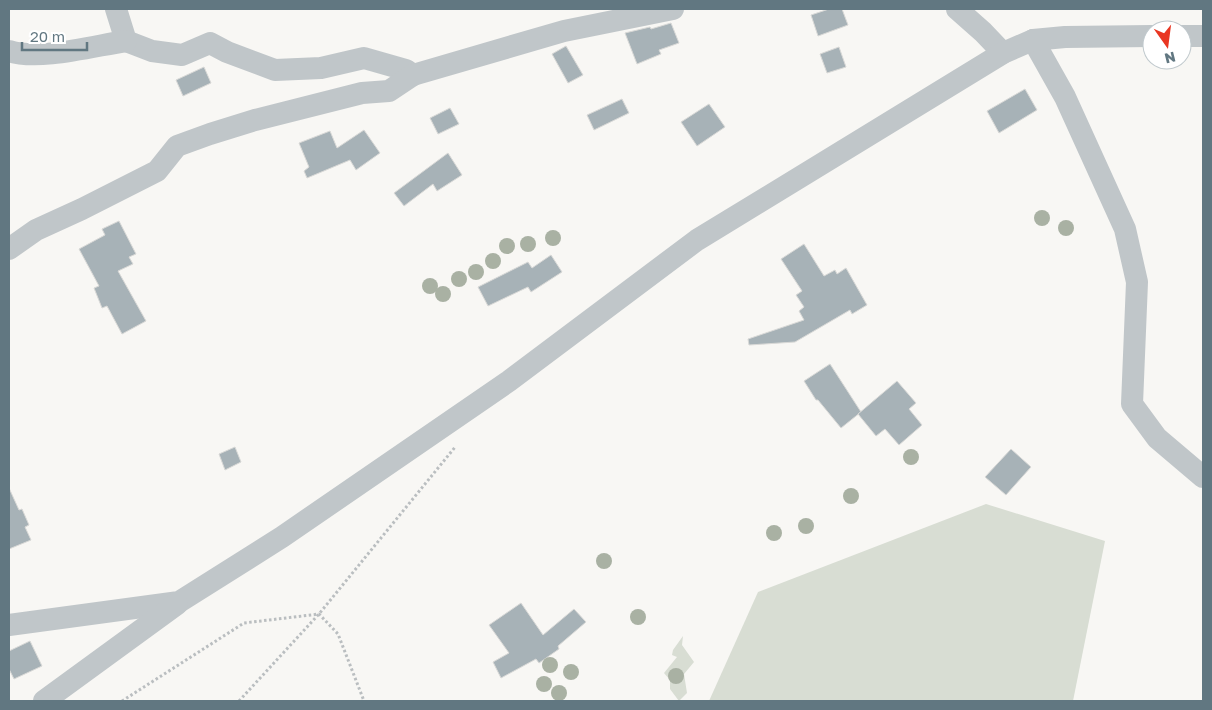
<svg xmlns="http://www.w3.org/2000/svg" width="1212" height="710" viewBox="0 0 1212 710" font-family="'Golos Text',sans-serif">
	<rect width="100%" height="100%" fill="#f8f7f4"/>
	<!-- green -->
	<g fill="#d8ddd3">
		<path d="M986 504 1105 541 1073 701H709L758 592Z"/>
		<path d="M683 636 682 645 694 662 684 674 687 693 679 701 670 689V680L664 673 677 657 672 655 673 650Z"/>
	</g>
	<!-- building -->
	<g fill="#a7b2b7" stroke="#d9d9d7">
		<path d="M829 9H842L848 25 818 36 811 15Z"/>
		<path d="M671 23 679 43 659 50 661 54 637 64 625 33 650 27 651 29Z"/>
		<path d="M566 46 583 75 568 83 552 54Z"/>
		<path d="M839 47 846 67 827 73 820 54Z"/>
		<path d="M204 67 211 83 183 96 176 80Z"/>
		<path d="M1025 89 1037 110 999 133 987 111Z"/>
		<path d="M622 99 629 113 594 130 587 115Z"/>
		<path d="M709 104 725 127 697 146 681 122Z"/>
		<path d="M450 108 459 124 438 134 430 118Z"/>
		<path d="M364 130 380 153 356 170 350 160 307 178 304 171 309 167 299 143 330 131 337 148Z"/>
		<path d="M448 153 462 175 437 191 433 184 404 206 394 193Z"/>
		<path d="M119 221 136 254 129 257 133 264 118 271 146 321 122 334 107 306 102 308 94 288 99 286 79 249 105 235 102 229Z"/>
		<path d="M804 244 824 276 835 270 837 274 846 268 867 305 852 314 850 310 795 342 749 345 748 339 804 320 799 311 804 307 796 295 802 291 781 259Z"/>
		<path d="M551 255 562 272 531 292 528 287 488 306 478 287 528 262 532 268Z"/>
		<path d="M830 364 861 412 841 428 818 400H816L804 381Z"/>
		<path d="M897 381 916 403 909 409 922 425 899 445 885 429 876 436 858 414Z"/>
		<path d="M235 447 241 462 225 470 219 454Z"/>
		<path d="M1011 449 1031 467 1006 495 985 477Z"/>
		<path d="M9 488 19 510 22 509 29 525 25 527 31 540 9 549Z"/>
		<path d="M521 603 543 635 574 609 586 622 558 646 559 649 539 663 536 659 501 678 493 662 509 653 489 625Z"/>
		<path d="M30 641 42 666 14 679 9 669V651Z"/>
	</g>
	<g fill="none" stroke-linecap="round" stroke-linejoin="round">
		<!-- path -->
		<g stroke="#babec0" stroke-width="3" stroke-dasharray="2.5 2.5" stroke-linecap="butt">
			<path d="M122 701 244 623 319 614 338 634 364 701"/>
			<path d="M239 701 319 614 456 446"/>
		</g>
		<!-- minor -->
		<g stroke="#c0c6c9" stroke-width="22">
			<path d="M116 9 126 41 152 51 182 55 210 43 227 52 275 70 321 68 364 58 406 70 413 75"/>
			<path d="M957 9 983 32 1003 53"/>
			<path d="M1182 36H1203"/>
			<path d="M1033 40 1065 97 1125 229 1137 282 1132 404 1157 438 1203 477"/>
			<path d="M9 51C39 61 93 46 126 41"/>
			<path d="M9 249 36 230 82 209 157 171 177 146 210 134 255 120 362 93 389 91 413 75 564 31 673 9"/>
			<path d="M9 625 179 602 282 537 509 381 697 240 1003 53 1033 40 1065 37 1152 36"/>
			<path d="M44 701 177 604"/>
		</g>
	</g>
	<!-- trees -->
	<g fill="#a9b1a3">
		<circle cx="1042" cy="218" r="8"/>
		<circle cx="1066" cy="228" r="8"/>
		<circle cx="553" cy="238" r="8"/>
		<circle cx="528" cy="244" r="8"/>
		<circle cx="507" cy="246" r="8"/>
		<circle cx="493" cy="261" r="8"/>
		<circle cx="476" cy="272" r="8"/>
		<circle cx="459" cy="279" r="8"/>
		<circle cx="430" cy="286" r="8"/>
		<circle cx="443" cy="294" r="8"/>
		<circle cx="911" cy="457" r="8"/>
		<circle cx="851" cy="496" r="8"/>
		<circle cx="806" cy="526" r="8"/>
		<circle cx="774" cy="533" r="8"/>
		<circle cx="604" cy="561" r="8"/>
		<circle cx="638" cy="617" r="8"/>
		<circle cx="550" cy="665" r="8"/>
		<circle cx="571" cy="672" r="8"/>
		<circle cx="676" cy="676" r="8"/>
		<circle cx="544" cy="684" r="8"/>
		<circle cx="559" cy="693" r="8"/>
	</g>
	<!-- border -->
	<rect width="1212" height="710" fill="none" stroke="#617781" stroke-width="20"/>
	<!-- north arrow -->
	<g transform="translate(1167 45) rotate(166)"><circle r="24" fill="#ffffff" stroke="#c0c9cd"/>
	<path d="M0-4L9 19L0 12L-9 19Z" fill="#e93622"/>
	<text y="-8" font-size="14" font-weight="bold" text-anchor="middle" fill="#617781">N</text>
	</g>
	<!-- scale -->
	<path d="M22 42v8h65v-8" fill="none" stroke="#617781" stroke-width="2.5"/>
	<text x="30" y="42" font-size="15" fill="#617781" stroke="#ffffff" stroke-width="4" paint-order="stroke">20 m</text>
</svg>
